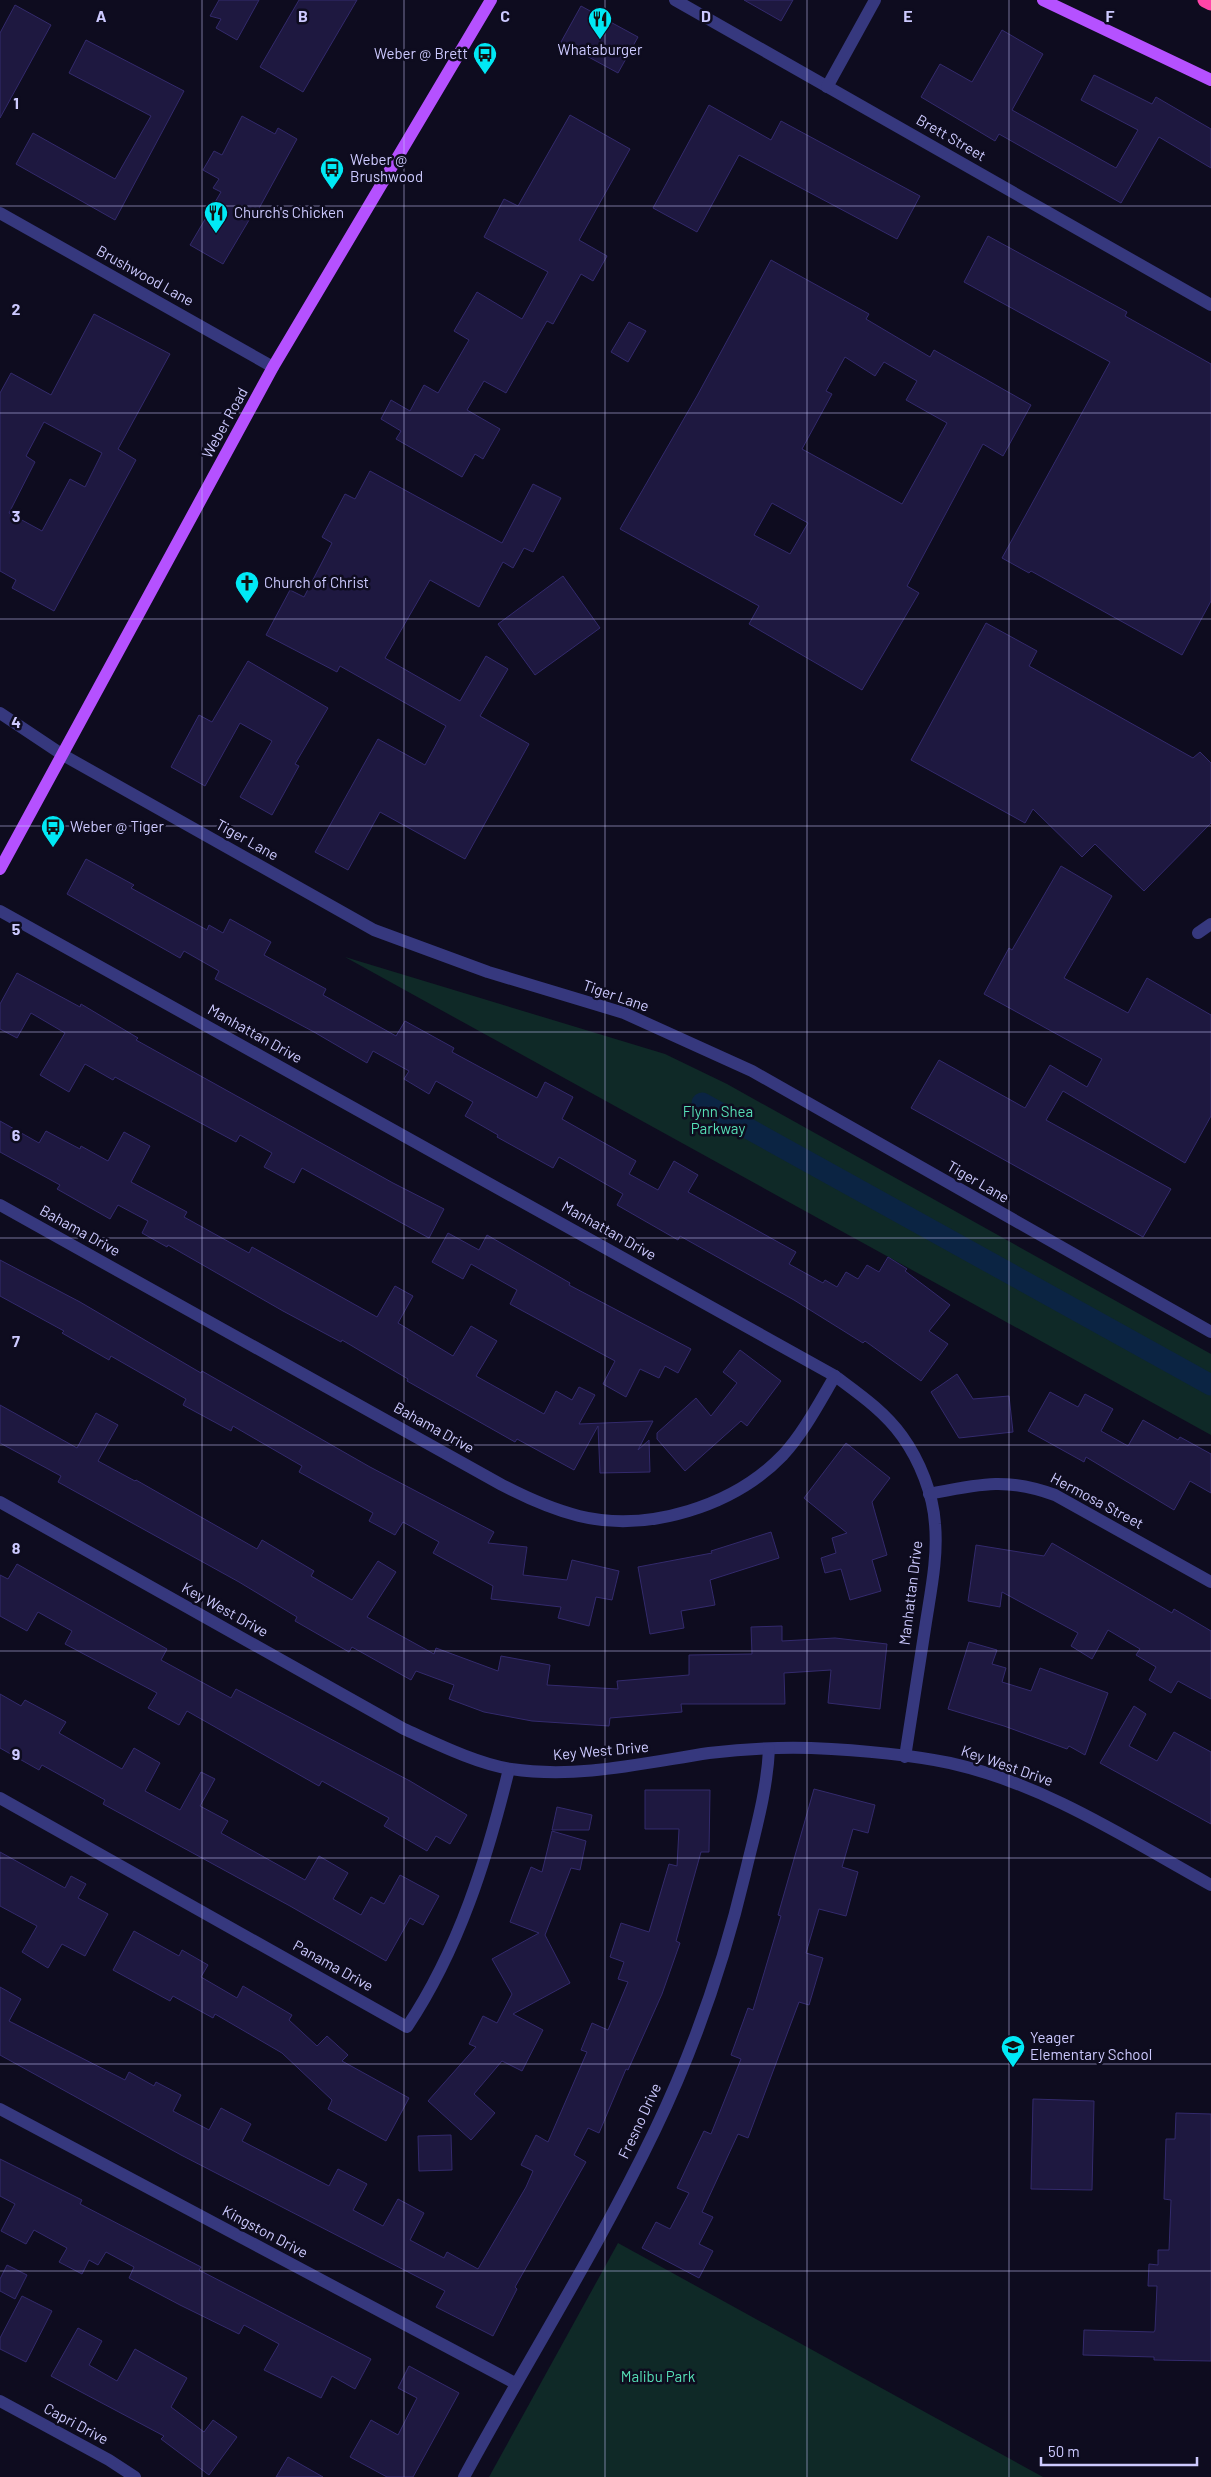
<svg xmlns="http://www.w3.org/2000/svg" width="1211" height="2477" viewBox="0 0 1211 2477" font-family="Barlow,sans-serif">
	<rect width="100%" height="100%" fill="#0e0c1f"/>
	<!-- green -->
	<g fill="#0f2927">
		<path d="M345 957 665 1054 727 1084 1211 1354V1435Z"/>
		<path d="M618 2243 1043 2477H489Z"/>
	</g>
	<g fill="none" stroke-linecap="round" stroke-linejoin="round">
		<!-- canal -->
		<path stroke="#0b2443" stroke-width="21" d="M702 1103 1211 1385"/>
	</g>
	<!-- building -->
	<g fill="#1e1840" stroke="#332a6c" fill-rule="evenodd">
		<path d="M219 0H259L237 40 216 28 221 19 210 16Z"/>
		<path d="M299 0H357L303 92 260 67Z"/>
		<path d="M744 0H793L781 21Z"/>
		<path d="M15 5 51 25 0 118V33Z"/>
		<path d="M581 6 638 37 618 73 561 42Z"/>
		<path d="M1002 30 1043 54 1012 110 1116 168 1138 130 1081 100 1094 75 1152 104 1156 97 1211 129V168L1159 137 1121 203 999 134 995 141 921 97 940 64 972 82Z"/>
		<path d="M86 40 184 91 115 220 16 164 33 133 115 179 151 116 69 73Z"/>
		<path d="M709 105 771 140 781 121 920 196 897 239 739 155 697 232 653 208Z"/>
		<path d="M570 115 630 149 579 240 607 256 593 281 581 274 553 324 547 321 506 393 484 381 467 410 500 429 483 459 475 454 462 477 396 439 401 431 381 419 391 400 410 411 424 385 438 393 469 340 454 331 477 292 522 319 548 272 484 237 504 199 518 206Z"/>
		<path d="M242 116 275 134 278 128 297 139 257 212 255 210 223 264 190 245 221 192 213 188 219 179 203 170 214 151 222 155Z"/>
		<path d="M988 236 1127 312 1125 316 1211 364V601L1182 655 1031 571 1029 573 1002 558 1110 362 964 282Z"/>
		<path d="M771 260 869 314 866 319 930 357 934 350 1031 405 1003 456 983 444 907 586 919 593 862 690 749 624 759 606 620 529 697 396ZM845 357 875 376 884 362 917 381 906 400 947 423 902 504 802 449 832 394 826 391ZM772 503 808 523 790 554 754 535Z"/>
		<path d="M94 314 170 354 118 449 136 460 54 611 12 588 16 580 0 571V393L11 373 51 395ZM44 422 102 453 85 487 70 479 42 531 9 513 35 462 26 456Z"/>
		<path d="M629 322 646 331 628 362 611 352Z"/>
		<path d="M370 471 502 543 533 484 561 498 533 552 524 548 513 568 503 562 479 607 430 580 385 658 460 701 486 656 508 669 480 716 529 744 465 859 380 812 348 870 315 852 378 739 425 765 446 726 340 666 337 672 266 635 290 590 304 597 332 543 322 537 345 494 355 499Z"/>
		<path d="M563 576 600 628 535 675 498 624Z"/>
		<path d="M986 623 1037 651 1029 666 1193 758 1200 752 1211 763V823L1144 891 1095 844 1082 857 1033 809 1025 823 911 760Z"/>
		<path d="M248 661 328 708 295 764 299 766 272 815 240 797 272 741 240 723 205 786 171 767 199 715 212 722Z"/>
		<path d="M86 859 134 885 131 888 207 930 209 925 223 933 230 919 271 942 264 955 326 989 323 995 396 1036 405 1021 454 1048 452 1052 537 1098 545 1082 573 1097 562 1119 636 1161 629 1174 658 1190 674 1161 698 1175 688 1192 796 1252 789 1264 823 1283 825 1280 837 1287 846 1272 858 1279 867 1265 879 1272 888 1257 907 1269 905 1271 950 1305 929 1331 948 1344 921 1381 865 1341 863 1343 794 1300 680 1236 678 1240 617 1205 623 1194 559 1157 553 1168 497 1137 498 1135 465 1116 473 1102 436 1081 429 1094 404 1079 409 1071 373 1051 367 1063 314 1032 215 979 219 971 184 951 180 958 67 894Z"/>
		<path d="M1061 866 1112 896 1064 978 1128 1013 1147 978 1211 1015V1116L1185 1163 1063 1091 1046 1120 1171 1189 1143 1237 911 1108 939 1060 1025 1108 1050 1065 1087 1087 1102 1059 984 994 1009 948 1012 950Z"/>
		<path d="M17 973 80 1007 81 1004 138 1038 136 1040 393 1183 444 1209 429 1238 302 1168 294 1183 264 1167 272 1153 240 1135 236 1142 115 1077 113 1080 85 1064 69 1092 40 1075 65 1033 31 1013 17 1038 0 1029V1004Z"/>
		<path d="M0 1121 39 1143 46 1131 80 1149 81 1146 108 1161 124 1132 150 1146 131 1182 187 1212 184 1217 249 1253 252 1247 377 1317 395 1286 413 1296 398 1323 453 1356 471 1326 497 1341 476 1376 544 1414 556 1391 572 1400 579 1387 595 1395 579 1424 653 1421 638 1450 649 1440 650 1472 600 1473 598 1426 574 1470 517 1439 515 1442 407 1381 408 1379 342 1340 341 1342 283 1311 168 1245 167 1247 142 1233 148 1221 118 1205 110 1219 57 1189 60 1185 0 1152Z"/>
		<path d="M448 1233 479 1250 487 1235 570 1283 569 1285 691 1349 678 1373 665 1366 659 1378 640 1369 626 1397 603 1384 615 1361 510 1304 517 1290 471 1264 463 1279 432 1262Z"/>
		<path d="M0 1260 80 1302 201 1373 202 1371 370 1467 494 1532 488 1543 527 1547 523 1575 567 1580 572 1560 619 1571 612 1600 596 1597 589 1626 558 1618 561 1607 491 1599 493 1586 433 1553 439 1542 403 1522 395 1535 369 1521 373 1513 299 1472 302 1466 233 1426 231 1431 183 1405 186 1399 111 1356 109 1360 62 1333 64 1331 0 1296Z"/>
		<path d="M740 1350 781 1381 747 1426 741 1421 685 1471 657 1439V1433L696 1398 711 1416 737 1383 723 1372Z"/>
		<path d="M957 1374 973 1399 1009 1396 1013 1432 959 1438 931 1392Z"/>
		<path d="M1050 1392 1078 1407 1085 1394 1113 1409 1101 1431 1128 1446 1143 1420 1178 1440 1180 1437 1211 1454V1493L1190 1481 1174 1510 1086 1457 1084 1462 1028 1431Z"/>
		<path d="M0 1405 77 1448 96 1413 118 1425 98 1461 135 1481 136 1480 257 1549 262 1540 314 1571 311 1576 352 1600 378 1561 396 1572 367 1617 434 1654 436 1648 498 1671 501 1656 550 1665 547 1685 618 1689 617 1681 689 1675V1655L752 1654 751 1627 782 1626V1641L835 1638 887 1644 880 1709 828 1703 831 1670 784 1673 785 1704H681L682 1712 610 1718 609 1726 532 1721 484 1712 449 1699 454 1685 416 1671 411 1680 352 1647 349 1652 295 1621 297 1617 239 1582 58 1482 61 1476 0 1443Z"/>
		<path d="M846 1443 890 1478 872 1502 887 1555 872 1560 881 1591 850 1600 841 1569 825 1573 821 1558 836 1553 832 1538 847 1533 804 1498Z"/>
		<path d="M771 1532 779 1558 710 1580 715 1605 681 1611 684 1628 650 1634 638 1567 712 1553 711 1551Z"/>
		<path d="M1052 1543 1172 1613 1174 1609 1211 1631V1699L1178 1681 1171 1693 1149 1680 1156 1667 1136 1655 1140 1649 1108 1630 1092 1659 1071 1646 1078 1633 1002 1592 1000 1607 968 1601 976 1545 1044 1556Z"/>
		<path d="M17 1564 167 1649 161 1660 231 1698 236 1689 410 1781 467 1815 450 1844 436 1836 427 1851 384 1826 389 1818 322 1781 319 1786 187 1711 179 1725 148 1708 157 1693 65 1644 72 1631 38 1612 27 1631 0 1616V1575L8 1579Z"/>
		<path d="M969 1642 997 1650 992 1664 1006 1668 1002 1682 1031 1691 1040 1668 1108 1693 1085 1755 1069 1746 1067 1749 1004 1726 948 1709Z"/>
		<path d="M0 1694 21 1706 25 1700 66 1722 59 1733 122 1769 134 1748 160 1763 145 1791 180 1810 201 1772 215 1779 200 1806 228 1821 221 1833 305 1880 319 1856 348 1873 333 1899 361 1915 371 1897 384 1904 400 1875 439 1896 423 1925 410 1918 386 1961 290 1906 103 1804 105 1800 42 1765 39 1770 0 1748Z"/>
		<path d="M1134 1706 1146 1714 1129 1746 1157 1761 1174 1732 1211 1752V1824L1100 1763Z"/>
		<path d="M814 1789 875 1805 868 1833 853 1829 842 1867 858 1872 846 1916 819 1909 806 1953 823 1958 809 2005 799 2002 748 2138 738 2134 702 2212 713 2217 699 2244 713 2251 699 2278 642 2248 656 2222 670 2229 689 2193 677 2188 704 2131 711 2134 741 2059 731 2055 748 2008 753 2010 781 1916 778 1915Z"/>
		<path d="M645 1790H710L709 1852H701L676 1941 680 1943 662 1994 628 2070 626 2069 599 2133 588 2128 574 2155 586 2162 515 2287 517 2289 493 2336 436 2307 445 2291 181 2155 0 2055V1987L21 1999 9 2021 125 2080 129 2072 154 2086 156 2082 181 2095 173 2111 209 2130 221 2108 251 2124 242 2141 329 2186 338 2169 367 2184 353 2210 383 2226 398 2199 424 2213 410 2240 444 2258 447 2252 478 2269 526 2187 533 2171 521 2165 536 2135 548 2142 587 2052 581 2050 592 2023 608 2030 628 1982 618 1979 624 1962 610 1957 621 1923 649 1932 669 1864 677 1866 679 1829H645Z"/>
		<path d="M557 1807 592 1815 589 1830H552Z"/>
		<path d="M552 1831 586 1841 580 1870 571 1868 545 1935 570 1983 513 2014 543 2030 522 2071 502 2061 474 2094 495 2113 471 2140 428 2101 476 2047 469 2044 483 2016 497 2023 512 1994 492 1959 539 1933 510 1922 531 1867 542 1872Z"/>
		<path d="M0 1852 65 1888 71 1876 86 1884 78 1898 108 1914 85 1956 62 1944 48 1968 22 1952 37 1926 0 1906Z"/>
		<path d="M134 1931 179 1956 182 1950 208 1965 201 1977 237 1998 243 1986 292 2015 289 2020 317 2046 327 2036 348 2055 342 2061 409 2098 386 2141 328 2109 332 2100 282 2053 215 2014 213 2018 173 1996 170 2001 113 1970Z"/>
		<path d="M1033 2099 1094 2101 1092 2190 1031 2189Z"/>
		<path d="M1176 2113 1211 2114V2361L1154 2360V2357L1083 2355 1084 2330 1154 2332 1155 2330 1157 2286H1148L1149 2264 1158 2265V2250H1169L1171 2200 1164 2199 1166 2139H1175Z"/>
		<path d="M451 2135 452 2170 419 2171 418 2136Z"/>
		<path d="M0 2159 82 2200 80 2204 201 2267 199 2270 371 2359 355 2389 332 2376 321 2398 264 2370 279 2344 244 2325 239 2334 180 2305 129 2278 134 2267 106 2252 98 2265 89 2260 82 2274 59 2262 67 2248 34 2230 26 2244 1 2231 15 2204 0 2196Z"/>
		<path d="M7 2265 27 2275 15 2299 0 2291V2279Z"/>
		<path d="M22 2296 52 2311 26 2362 0 2349V2338Z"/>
		<path d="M78 2328 102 2341 89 2365 117 2381 135 2349 187 2378 171 2407 204 2432 213 2420 237 2437 209 2475 161 2439 164 2436 51 2376Z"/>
		<path d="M409 2366 459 2393 413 2477H387L350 2457 371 2420 398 2435 417 2398 398 2388Z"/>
		<path d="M288 2457 323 2477H276Z"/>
	</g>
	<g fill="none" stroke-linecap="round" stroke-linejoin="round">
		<!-- minor -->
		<g stroke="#36387e" stroke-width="12">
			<path d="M675 0 1211 305"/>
			<path d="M827 87 875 0"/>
			<path d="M0 213 273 367"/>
			<path d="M0 713 63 755 374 930 488 972 624 1013 752 1071 1211 1332"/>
			<path d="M0 911 835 1376C859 1394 884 1411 902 1436 920 1461 933 1494 935 1524 938 1556 931 1590 926 1622 919 1667 912 1712 905 1757"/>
			<path d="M1198 933 1211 924"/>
			<path d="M0 1205 502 1485C527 1498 551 1509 579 1516 648 1533 734 1506 783 1455 804 1432 819 1403 835 1376"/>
			<path d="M929 1494C979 1484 1006 1477 1055 1495L1211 1582"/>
			<path d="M0 1502 404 1729C435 1743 477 1764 511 1769 578 1779 643 1763 709 1753 742 1749 777 1747 811 1748 856 1750 906 1754 950 1763 1044 1784 1128 1839 1211 1885"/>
			<path d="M0 1798 407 2027C459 1949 487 1859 509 1769"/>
			<path d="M0 2109 515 2383"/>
			<path d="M0 2401 109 2460 135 2477"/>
			<path d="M464 2477C527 2361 598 2249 655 2130 694 2049 724 1962 745 1874 755 1832 767 1792 769 1749"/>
		</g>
		<!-- major -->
		<g stroke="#b551ff" stroke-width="12">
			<path d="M1043 0 1211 80"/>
			<path d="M0 869 273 367 491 0"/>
		</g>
		<!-- highway -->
		<path stroke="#ff45a8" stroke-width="15" d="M1205 0 1211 3"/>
	</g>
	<!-- grid -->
	<path fill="none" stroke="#cdcaff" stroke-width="1" stroke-opacity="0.55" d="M202 0V2477M404 0V2477M605 0V2477M807 0V2477M1009 0V2477M0 206H1211M0 413H1211M0 619H1211M0 826H1211M0 1032H1211M0 1238H1211M0 1445H1211M0 1651H1211M0 1858H1211M0 2064H1211M0 2271H1211"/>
	<!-- icons -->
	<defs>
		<g id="restaurant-pin" transform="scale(1.25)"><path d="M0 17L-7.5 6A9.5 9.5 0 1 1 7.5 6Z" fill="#00e9f5" stroke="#0e0c1f"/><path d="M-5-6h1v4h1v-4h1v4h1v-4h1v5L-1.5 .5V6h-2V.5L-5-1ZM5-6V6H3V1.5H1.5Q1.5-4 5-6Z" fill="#111"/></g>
		<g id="bus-pin" transform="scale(1.25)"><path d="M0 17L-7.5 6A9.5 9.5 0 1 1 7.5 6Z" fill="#00e9f5" stroke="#0e0c1f"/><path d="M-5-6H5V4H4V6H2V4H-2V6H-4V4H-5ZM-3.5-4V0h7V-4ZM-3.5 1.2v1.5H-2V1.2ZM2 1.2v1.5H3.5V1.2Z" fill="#111"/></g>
		<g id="church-pin" transform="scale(1.25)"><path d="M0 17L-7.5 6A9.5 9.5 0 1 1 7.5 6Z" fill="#00e9f5" stroke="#0e0c1f"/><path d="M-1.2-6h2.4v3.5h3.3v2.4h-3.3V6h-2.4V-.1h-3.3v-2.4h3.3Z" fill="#111"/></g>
		<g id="school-pin" transform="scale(1.25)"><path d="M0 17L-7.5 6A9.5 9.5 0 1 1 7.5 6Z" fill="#00e9f5" stroke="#0e0c1f"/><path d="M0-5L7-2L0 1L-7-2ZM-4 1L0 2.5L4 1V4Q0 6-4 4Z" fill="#111"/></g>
	</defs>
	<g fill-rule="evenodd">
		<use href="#restaurant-pin" x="600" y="19"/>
		<use href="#bus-pin" x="485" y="54"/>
		<use href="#bus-pin" x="332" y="169"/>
		<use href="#restaurant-pin" x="216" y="213"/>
		<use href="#church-pin" x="247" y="583"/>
		<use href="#bus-pin" x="53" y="827"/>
		<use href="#school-pin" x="1013" y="2047"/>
	</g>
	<g text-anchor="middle" stroke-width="5" stroke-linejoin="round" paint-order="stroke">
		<!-- poi labels -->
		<g font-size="15" fill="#cdcaff" stroke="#0e0c1f" text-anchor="start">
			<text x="600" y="55" text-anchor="middle">Whataburger</text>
			<text x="468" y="59" text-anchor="end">Weber @ Brett</text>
			<text x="350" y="165">Weber @<tspan x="350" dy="17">Brushwood</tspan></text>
			<text x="234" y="218">Church's Chicken</text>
			<text x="264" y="588">Church of Christ</text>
			<text x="70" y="832">Weber @ Tiger</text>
			<text x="1030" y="2043">Yeager<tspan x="1030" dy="17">Elementary School</tspan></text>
		</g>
		<!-- street labels -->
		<g font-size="15" fill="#cdcaff" stroke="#0e0c1f">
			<text transform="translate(951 138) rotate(30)" y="5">Brett Street</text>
			<text transform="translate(145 276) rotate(29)" y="5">Brushwood Lane</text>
			<text transform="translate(225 423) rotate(-61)" y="5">Weber Road</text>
			<text transform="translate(247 840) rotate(29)" y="5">Tiger Lane</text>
			<text transform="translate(616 996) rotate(19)" y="5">Tiger Lane</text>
			<text transform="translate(255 1034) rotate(29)" y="5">Manhattan Drive</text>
			<text transform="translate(978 1182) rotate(30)" y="5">Tiger Lane</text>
			<text transform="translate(80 1231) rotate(29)" y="5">Bahama Drive</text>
			<text transform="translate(609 1231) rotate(29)" y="5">Manhattan Drive</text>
			<text transform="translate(434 1428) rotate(29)" y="5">Bahama Drive</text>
			<text transform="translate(1097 1501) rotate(28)" y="5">Hermosa Street</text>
			<text transform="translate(911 1593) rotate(-83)" y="5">Manhattan Drive</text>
			<text transform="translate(225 1610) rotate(29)" y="5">Key West Drive</text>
			<text transform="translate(601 1751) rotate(-5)" y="5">Key West Drive</text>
			<text transform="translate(1007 1766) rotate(19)" y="5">Key West Drive</text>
			<text transform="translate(333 1966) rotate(29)" y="5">Panama Drive</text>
			<text transform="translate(640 2121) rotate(-65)" y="5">Fresno Drive</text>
			<text transform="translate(265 2232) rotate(28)" y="5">Kingston Drive</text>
			<text transform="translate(76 2424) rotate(28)" y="5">Capri Drive</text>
		</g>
		<!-- park labels -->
		<g font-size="15" fill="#56dfb6" stroke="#0e0c1f">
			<text x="718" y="1117">Flynn Shea<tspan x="718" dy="17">Parkway</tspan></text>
			<text x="658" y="2382">Malibu Park</text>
		</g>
	</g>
	<g font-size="16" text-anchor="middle" font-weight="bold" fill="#cdcaff" stroke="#0e0c1f" stroke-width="5" stroke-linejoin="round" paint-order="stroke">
		<text x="101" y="22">A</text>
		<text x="303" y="22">B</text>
		<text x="505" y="22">C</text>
		<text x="706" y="22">D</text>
		<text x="908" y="22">E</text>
		<text x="1110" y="22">F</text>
		<text x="16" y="109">1</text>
		<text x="16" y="315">2</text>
		<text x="16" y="522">3</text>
		<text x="16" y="728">4</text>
		<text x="16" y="935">5</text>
		<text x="16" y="1141">6</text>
		<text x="16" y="1347">7</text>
		<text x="16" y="1554">8</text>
		<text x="16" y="1760">9</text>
	</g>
	<!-- scale -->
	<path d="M1041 2457v8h156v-8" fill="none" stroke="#cdcaff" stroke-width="2.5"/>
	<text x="1048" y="2457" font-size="15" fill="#cdcaff" stroke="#0e0c1f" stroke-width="4" paint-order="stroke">50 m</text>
</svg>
